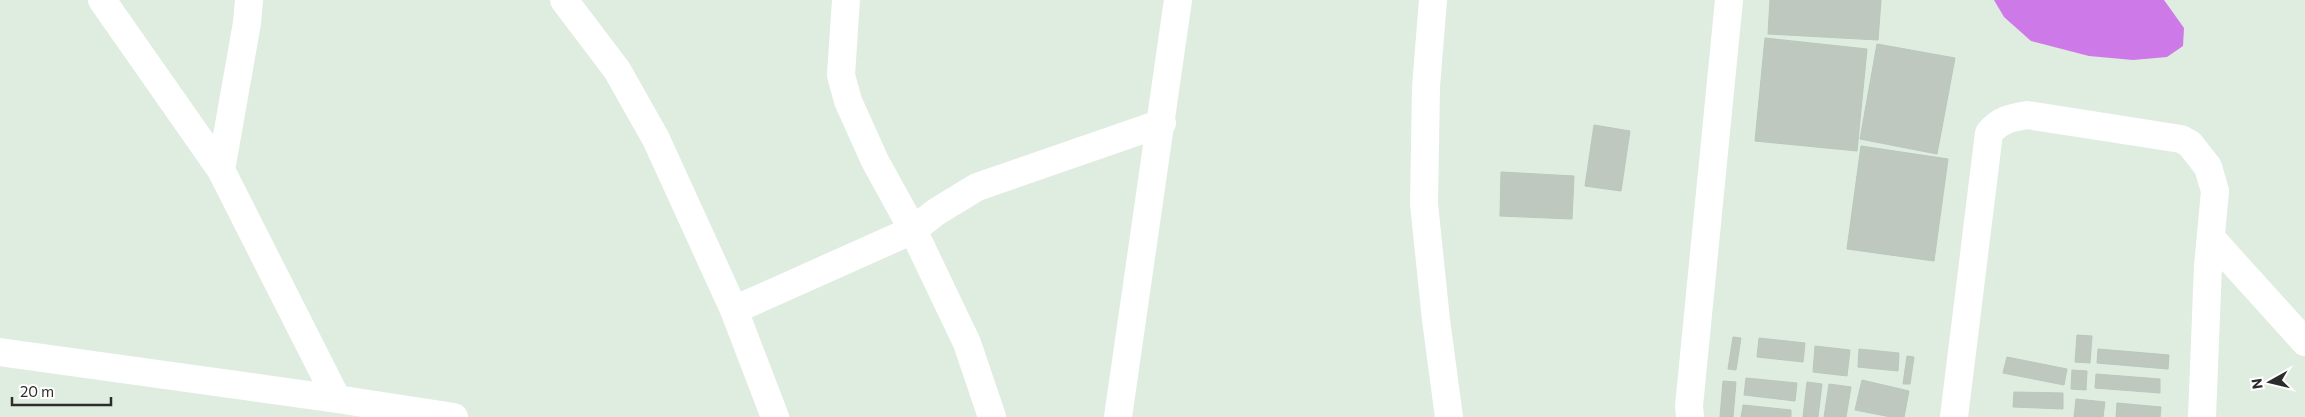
<svg xmlns="http://www.w3.org/2000/svg" width="2305" height="417" viewBox="0 0 2305 417" font-family="Commissioner,sans-serif">
<rect width="100%" height="100%" fill="#dfece0"/>
<path fill="#cd79e7" d="M 1994,0 L 2164,0 L 2184,28 L 2183,46 L 2167,57 L 2133,60 L 2089,56 L 2031,41 L 2004,17 Z"/>
<path fill="#bec8bf" stroke="#b8c8bb" d="M 1770,0 L 1881,0 L 1878,40 L 1768,34 Z
M 1765,38 L 1867,49 L 1857,151 L 1755,141 Z
M 1877,44 L 1955,58 L 1937,154 L 1860,139 Z
M 1594,125 L 1630,131 L 1621,191 L 1585,186 Z
M 1861,146 L 1948,159 L 1934,261 L 1847,249 Z
M 1501,172 L 1574,176 L 1572,219 L 1500,216 Z
M 2077,335 L 2092,336 L 2090,363 L 2075,362 Z
M 1733,337 L 1741,338 L 1736,370 L 1728,369 Z
M 1759,338 L 1805,343 L 1803,362 L 1757,357 Z
M 1815,346 L 1850,350 L 1847,376 L 1813,372 Z
M 1859,349 L 1899,353 L 1898,371 L 1858,367 Z
M 2098,349 L 2169,355 L 2168,369 L 2097,363 Z
M 1907,356 L 1914,357 L 1910,384 L 1903,384 Z
M 2007,357 L 2067,369 L 2064,385 L 2003,373 Z
M 2072,370 L 2087,371 L 2086,390 L 2071,389 Z
M 2096,374 L 2160,379 L 2160,393 L 2095,388 Z
M 1746,378 L 1797,383 L 1795,401 L 1744,395 Z
M 1862,380 L 1909,391 L 1904,417 L 1891,417 L 1855,410 Z
M 1723,381 L 1736,382 L 1733,417 L 1720,417 Z
M 1807,382 L 1822,384 L 1818,417 L 1803,417 Z
M 1829,384 L 1851,387 L 1846,417 L 1824,417 Z
M 2014,392 L 2063,393 L 2063,409 L 2013,407 Z
M 2076,399 L 2105,402 L 2103,417 L 2074,417 Z
M 2117,403 L 2161,407 L 2160,417 L 2116,417 Z
M 1743,405 L 1791,410 L 1791,417 L 1741,417 Z"/>
<g fill="none" stroke-linecap="round" stroke-linejoin="round">
<path stroke="#fff" stroke-width="28" d="M 102,0 L 221,170
M 249,0 L 247,23 L 221,170 L 337,399
M 564,0 L 617,70 L 656,139 L 734,310 L 775,417
M 846,0 L 841,75 L 848,101 L 875,161 L 913,230 L 967,343 L 992,417
M 1433,0 L 1426,87 L 1424,204 L 1436,320 L 1449,417
M 2211,238 L 2305,342
M 734,310 L 913,230 L 936,212 L 977,187 L 1162,123
M 0,352 L 337,399 L 454,417
M 1118,417 L 1178,0
M 1690,417 L 1689,406 L 1729,0
M 1954,417 L 1989,133 C 2000,120 2010,118 2027,115 L 2181,139 L 2190,144 L 2208,167 L 2215,191 L 2208,266 L 2202,417"/>
</g>
<g transform="translate(2270 382) rotate(262)" stroke="#ffffff" stroke-width="4" paint-order="stroke">
<path d="M0-4L9 19L0 12L-9 19Z" fill="#2c2c2c"/>
<text y="-8" font-size="14" font-weight="bold" text-anchor="middle" fill="#2c2c2c">N</text>
</g>
<path d="M12 397v8h99v-8" fill="none" stroke="#2c2c2c" stroke-width="2.5"/>
<text x="20" y="397" font-size="15" fill="#2c2c2c" stroke="#ffffff" stroke-width="4" paint-order="stroke">20 m</text>
</svg>
